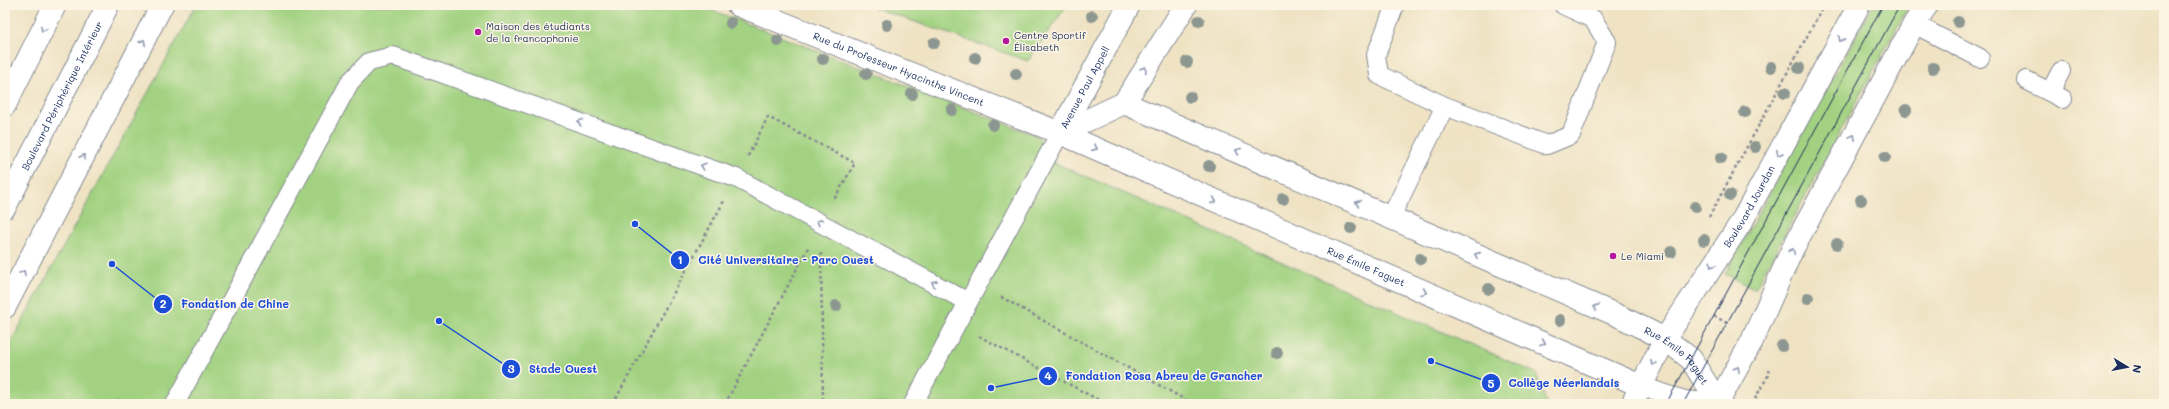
<svg xmlns="http://www.w3.org/2000/svg" width="2169" height="409" viewBox="0 0 2169 409" font-family="Mali,sans-serif">
<rect width="100%" height="100%" fill="#fcf5e5"/>
<filter id="ink" filterUnits="userSpaceOnUse"><feTurbulence type="fractalNoise" baseFrequency=".025" numOctaves="2"/><feDisplacementMap in="SourceGraphic" scale="8" xChannelSelector="R" yChannelSelector="G"/><feConvolveMatrix kernelMatrix="1 2 1 2 8 2 1 2 1" color-interpolation-filters="sRGB"/></filter>
<filter id="wash" filterUnits="userSpaceOnUse"><feTurbulence type="fractalNoise" baseFrequency=".012" numOctaves="4" result="noise"/><feDisplacementMap in="SourceGraphic" scale="16" xChannelSelector="R" yChannelSelector="G"/><feGaussianBlur stdDeviation="0.9" result="paint"/><feColorMatrix in="noise" values="0 0 0 0 0 0 0 0 0 0 0 0 0 0 0 0 0 1.4 0 .05"/><feComposite in="paint" operator="in"/></filter>
<g filter="url(#wash)">
<rect width="100%" height="100%" fill="#efe3c4"/>
<path fill="#a2d281" stroke="#5e8070" d="M 196,5 L 699,5 L 1037,136 C 1042,140 1049,155 1053,162 L 1536,373 L 1547,404 L 5,404 L 5,353 Z
M 866,5 L 1067,5 L 1028,61 Z
M 1873,5 L 1909,5 L 1755,289 L 1725,274 Z"/>
</g>
<g filter="url(#ink)">
<g fill="none" stroke-linecap="round" stroke-linejoin="round">
<g stroke="#858991" stroke-width="20">
<path id="service" d="M 1395,5 L 1376,55 L 1379,75 L 1445,106 L 1547,145 L 1571,135 L 1607,42 L 1593,19 L 1563,5
M 1914,24 L 1980,58
M 2026,80 L 2063,99
M 2050,92 L 2061,71
M 1391,217 L 1445,106
M 1641,386 L 1685,400 L 1718,403
M 175,404 L 350,82 L 369,62 L 393,56 L 736,178 L 968,302
M 913,404 L 1060,133"/>
</g>
<g stroke="#858991" stroke-width="24">
<g id="minor">
<path id="s1" d="M 738,5 L 1060,133"/>
</g>
</g>
<g stroke="#858991" stroke-width="24">
<g id="tertiary">
<path id="s2" d="M 1124,103 L 1619,316 L 1665,339 L 1691,359 L 1718,403"/>
<path id="s3" d="M 1060,133 L 1641,386"/>
<path d="M 1060,133 L 1124,103 L 1186,5"/>
<path id="s4" d="M 1060,133 L 1129,5"/>
</g>
</g>
<g stroke="#858991" stroke-width="24">
<g id="primary">
<path id="s5" d="M 1632,404 L 1665,339 L 1742,221 L 1859,5"/>
<path d="M 1717,404 L 1752,341 L 1792,250 L 1914,24 L 1927,5"/>
</g>
</g>
<g stroke="#858991" stroke-width="24">
<g id="trunk">
<path d="M 5,105 L 55,5"/>
<path id="s6" d="M 5,207 L 108,5"/>
</g>
</g>
<g stroke="#858991" stroke-width="24">
<path id="motorway" d="M 5,307 L 162,5"/>
</g>
<path stroke="#858991" stroke-width="2.5" stroke-dasharray="3 3" stroke-linecap="butt" d="M 748,156 L 768,117 L 855,163 L 833,201
M 1709,217 L 1824,5
M 821,253 L 823,404
M 1001,297 L 1193,404
M 1714,316 L 1729,324
M 979,336 L 1106,404
M 613,404 L 724,201
M 725,404 L 809,246
M 1752,404 L 1769,374 L 1768,370"/>
<use href="#service" stroke="#fff" stroke-width="18"/>
<use href="#minor" stroke="#fff" stroke-width="22"/>
<use href="#tertiary" stroke="#fff" stroke-width="22"/>
<use href="#primary" stroke="#fff" stroke-width="22"/>
<use href="#trunk" stroke="#fff" stroke-width="22"/>
<use href="#motorway" stroke="#fff" stroke-width="22"/>
<path stroke="#1b2f5e" stroke-width="1" d="M 1666,404 L 1883,5
M 1683,404 L 1900,5"/>
</g>
<g fill="#8d9791">
<circle cx="1092" cy="16" r="6"/>
<circle cx="1199" cy="21" r="6"/>
<circle cx="1958" cy="22" r="6"/>
<circle cx="731" cy="23" r="6"/>
<circle cx="887" cy="25" r="6"/>
<circle cx="778" cy="41" r="6"/>
<circle cx="934" cy="43" r="6"/>
<circle cx="975" cy="58" r="6"/>
<circle cx="823" cy="59" r="6"/>
<circle cx="1187" cy="62" r="6"/>
<circle cx="1771" cy="67" r="6"/>
<circle cx="1799" cy="68" r="6"/>
<circle cx="1933" cy="68" r="6"/>
<circle cx="866" cy="74" r="6"/>
<circle cx="1016" cy="74" r="6"/>
<circle cx="1785" cy="93" r="6"/>
<circle cx="912" cy="94" r="6"/>
<circle cx="1190" cy="97" r="6"/>
<circle cx="952" cy="110" r="6"/>
<circle cx="1906" cy="110" r="6"/>
<circle cx="1745" cy="112" r="6"/>
<circle cx="993" cy="125" r="6"/>
<circle cx="1755" cy="147" r="6"/>
<circle cx="1885" cy="157" r="6"/>
<circle cx="1721" cy="158" r="6"/>
<circle cx="1209" cy="166" r="6"/>
<circle cx="1730" cy="195" r="6"/>
<circle cx="1283" cy="199" r="6"/>
<circle cx="1861" cy="200" r="6"/>
<circle cx="1695" cy="207" r="6"/>
<circle cx="1351" cy="228" r="6"/>
<circle cx="1704" cy="240" r="6"/>
<circle cx="1837" cy="244" r="6"/>
<circle cx="1671" cy="252" r="6"/>
<circle cx="1420" cy="259" r="6"/>
<circle cx="1489" cy="289" r="6"/>
<circle cx="1808" cy="298" r="6"/>
<circle cx="836" cy="306" r="6"/>
<circle cx="1560" cy="320" r="6"/>
<circle cx="1782" cy="346" r="6"/>
<circle cx="1277" cy="353" r="6"/>
</g>
<defs><path id="oneway-chevron" d="M-2-3.5L2.5 0L-2 3.5" fill="none" stroke-width="1.6" stroke-linecap="round" stroke-linejoin="round"/></defs>
<g stroke="#8d97ae">
<use href="#oneway-chevron" transform="translate(43 29) rotate(117)"/>
<use href="#oneway-chevron" transform="translate(1841 39) rotate(119)"/>
<use href="#oneway-chevron" transform="translate(143 42) rotate(-63)"/>
<use href="#oneway-chevron" transform="translate(1144 69) rotate(-58)"/>
<use href="#oneway-chevron" transform="translate(580 122) rotate(-160)"/>
<use href="#oneway-chevron" transform="translate(1853 137) rotate(-62)"/>
<use href="#oneway-chevron" transform="translate(1095 148) rotate(24)"/>
<use href="#oneway-chevron" transform="translate(1238 151) rotate(-157)"/>
<use href="#oneway-chevron" transform="translate(1779 153) rotate(119)"/>
<use href="#oneway-chevron" transform="translate(83 157) rotate(-63)"/>
<use href="#oneway-chevron" transform="translate(703 166) rotate(-161)"/>
<use href="#oneway-chevron" transform="translate(1214 201) rotate(23)"/>
<use href="#oneway-chevron" transform="translate(1358 203) rotate(-157)"/>
<use href="#oneway-chevron" transform="translate(819 222) rotate(-152)"/>
<use href="#oneway-chevron" transform="translate(1792 251) rotate(-65)"/>
<use href="#oneway-chevron" transform="translate(1477 255) rotate(-156)"/>
<use href="#oneway-chevron" transform="translate(1712 265) rotate(124)"/>
<use href="#oneway-chevron" transform="translate(23 273) rotate(-63)"/>
<use href="#oneway-chevron" transform="translate(934 283) rotate(-152)"/>
<use href="#oneway-chevron" transform="translate(1424 292) rotate(23)"/>
<use href="#oneway-chevron" transform="translate(1596 307) rotate(-156)"/>
<use href="#oneway-chevron" transform="translate(1543 343) rotate(23)"/>
<use href="#oneway-chevron" transform="translate(1653 363) rotate(117)"/>
<use href="#oneway-chevron" transform="translate(1737 369) rotate(-61)"/>
</g>
</g>
<g fill="#b5179e" stroke="#fcf5e5" stroke-width="1.5">
<circle cx="478" cy="32" r="4"/>
<circle cx="1006" cy="41" r="4"/>
<circle cx="1613" cy="256" r="4"/>
</g>
<g text-anchor="middle" stroke-width="3" stroke-linejoin="round" paint-order="stroke">
<g font-size="10" fill="#1b2f5e" stroke="#fcf5e5" text-anchor="start">
<text x="486" y="30">Maison des étudiants<tspan x="486" dy="12">de la francophonie</tspan></text>
<text x="1014" y="39">Centre Sportif<tspan x="1014" dy="12">Élisabeth</tspan></text>
<text x="1621" y="260">Le Miami</text>
</g>
<g font-size="10" fill="#1b2f5e" stroke="#fcf5e5">
<text dy="4" stroke="none"><textPath href="#s1" startOffset="173">Rue du Professeur Hyacinthe Vincent</textPath></text>
<text dy="4" stroke="none"><textPath href="#s4" startOffset="52">Avenue Paul Appell</textPath></text>
<text dy="4" stroke="none"><textPath href="#s6" startOffset="125">Boulevard Périphérique Intérieur</textPath></text>
<text dy="4" stroke="none"><textPath href="#s5" startOffset="230">Boulevard Jourdan</textPath></text>
<text dy="4" stroke="none"><textPath href="#s3" startOffset="334">Rue Émile Faguet</textPath></text>
<text dy="4" stroke="none"><textPath href="#s2" startOffset="610">Rue Émile Faguet</textPath></text>
</g>
</g>
<path fill="none" stroke="#1d4ed8" stroke-width="1.5" d="M635 224L680 260M112 264L163 304M439 321L511 369M991 388L1048 376M1431 361L1491 383"/>
<g fill="#1d4ed8" stroke="#fcf5e5" stroke-width="1.5">
<circle cx="635" cy="224" r="4"/>
<circle cx="112" cy="264" r="4"/>
<circle cx="439" cy="321" r="4"/>
<circle cx="991" cy="388" r="4"/>
<circle cx="1431" cy="361" r="4"/>
<circle cx="680" cy="260" r="10"/>
<circle cx="163" cy="304" r="10"/>
<circle cx="511" cy="369" r="10"/>
<circle cx="1048" cy="376" r="10"/>
<circle cx="1491" cy="383" r="10"/>
</g>
<g font-size="12" text-anchor="middle" font-weight="bold" fill="#fff">
<text x="680" y="264">1</text>
<text x="163" y="308">2</text>
<text x="511" y="373">3</text>
<text x="1048" y="380">4</text>
<text x="1491" y="388">5</text>
</g>
<g font-size="11" text-anchor="middle" font-weight="bold" fill="#1d4ed8" stroke="#fcf5e5" stroke-width="3" stroke-linejoin="round" paint-order="stroke">
<text x="786" y="264">Cité Universitaire - Parc Ouest</text>
<text x="235" y="308">Fondation de Chine</text>
<text x="563" y="373">Stade Ouest</text>
<text x="1164" y="380">Fondation Rosa Abreu de Grancher</text>
<text x="1564" y="387">Collège Néerlandais</text>
</g>
<rect width="2169" height="409" fill="none" stroke="#fcf5e5" stroke-width="20"/>
<g transform="translate(2127 367) rotate(100)" stroke="#fcf5e5" stroke-width="3" paint-order="stroke">
<path d="M0-3L7 15L0 10L-7 15Z" fill="#1b2f5e"/>
<text y="-6" font-size="11" font-weight="bold" text-anchor="middle" fill="#1b2f5e">N</text>
</g>
</svg>
